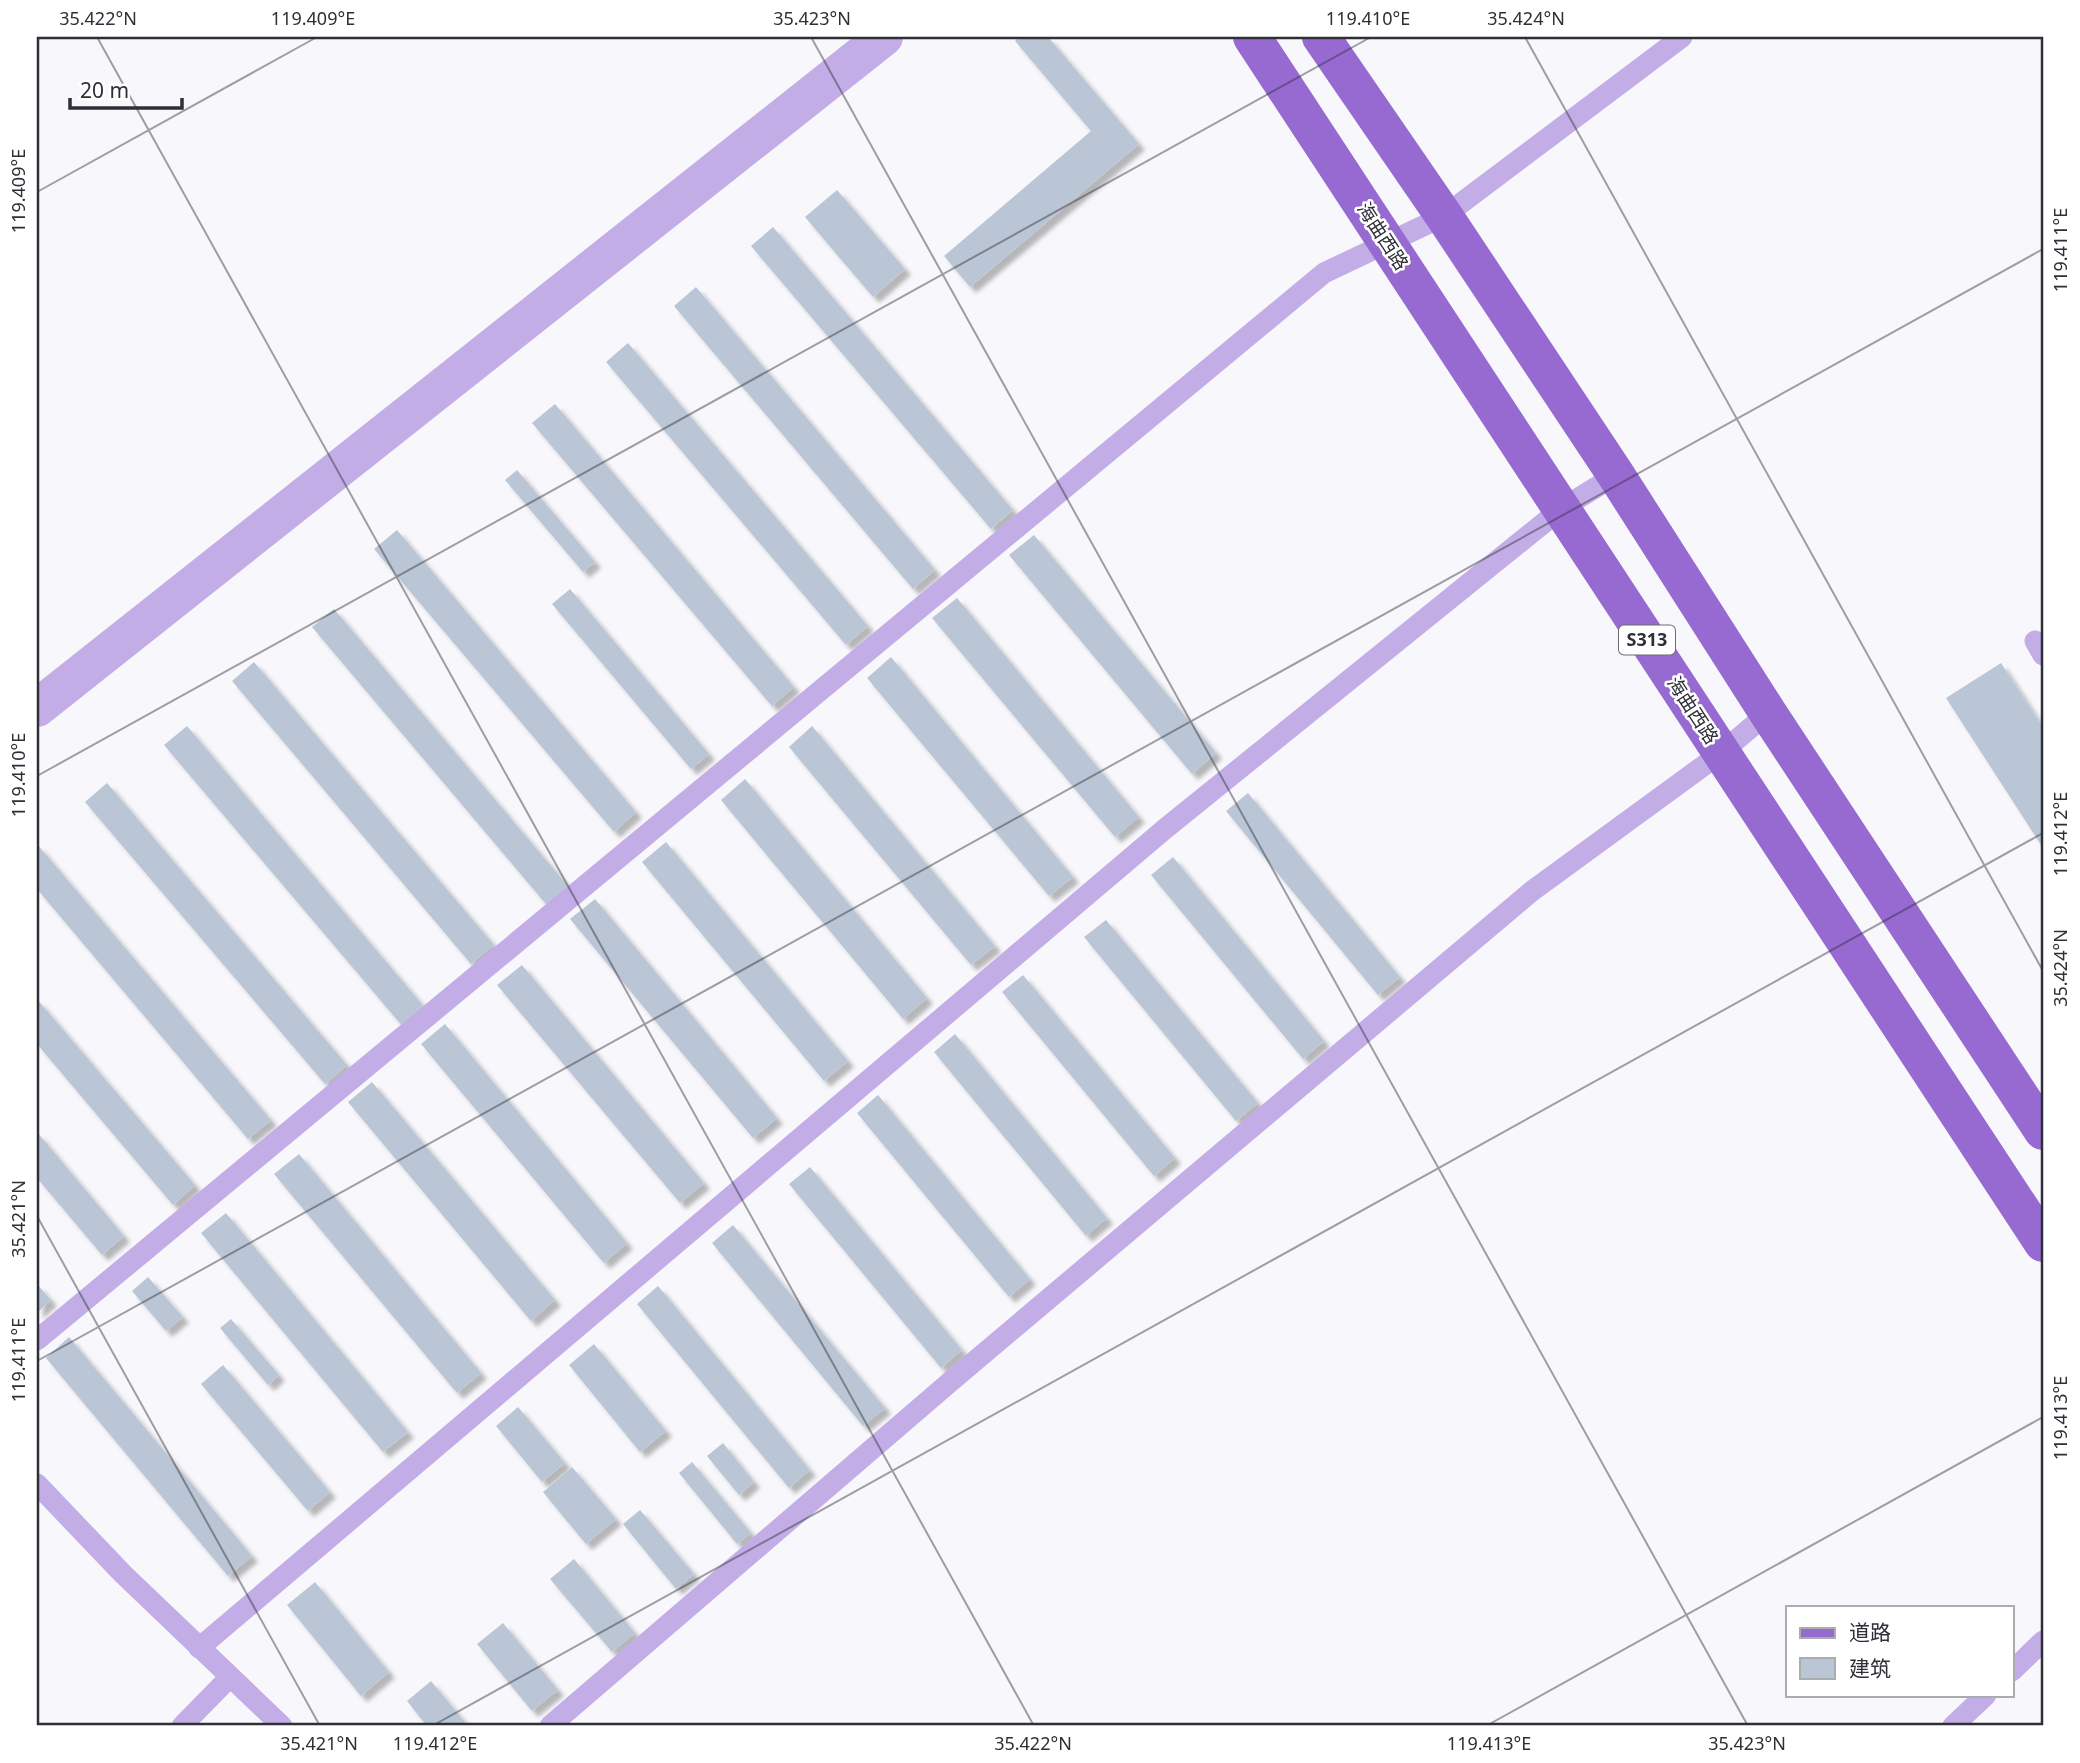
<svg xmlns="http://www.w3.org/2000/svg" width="2080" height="1763" viewBox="0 0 2080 1763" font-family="'Noto Sans','Noto Sans SC',sans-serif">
<defs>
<filter id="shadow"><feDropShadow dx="6" dy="6" stdDeviation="2" flood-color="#0004"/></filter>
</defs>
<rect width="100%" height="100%" fill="#f8f8fc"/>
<path fill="#bac6d6" filter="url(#shadow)" d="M 1019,37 L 1048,37 L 1139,144 L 970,287 L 944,256 L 1091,131 L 1015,41 Z
M 837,190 L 905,269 L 873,297 L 805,217 Z
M 773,227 L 1013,510 L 991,529 L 751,246 Z
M 696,287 L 935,570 L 913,589 L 674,306 Z
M 628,343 L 868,626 L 846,645 L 606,362 Z
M 555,404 L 794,687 L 772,706 L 532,423 Z
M 517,470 L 595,562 L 583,572 L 505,480 Z
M 397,530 L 636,812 L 614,832 L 374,549 Z
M 1034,535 L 1216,753 L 1192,774 L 1009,555 Z
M 570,589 L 709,754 L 691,769 L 552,604 Z
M 957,598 L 1139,817 L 1115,837 L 932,618 Z
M 334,609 L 573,892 L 551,910 L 312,627 Z
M 891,657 L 1073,877 L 1049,896 L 867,678 Z
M 254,662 L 494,945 L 471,964 L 232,681 Z
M 2001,663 L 2043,728 L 2043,848 L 1946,698 Z
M 187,726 L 426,1009 L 404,1028 L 164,745 Z
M 812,726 L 995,946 L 971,965 L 789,747 Z
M 745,779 L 927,998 L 903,1019 L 721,800 Z
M 107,783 L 347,1065 L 325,1084 L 85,802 Z
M 1248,793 L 1400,977 L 1378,995 L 1226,811 Z
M 666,842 L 848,1061 L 824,1081 L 642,862 Z
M 37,844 L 271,1120 L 248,1139 L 37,889 Z
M 1173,857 L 1324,1041 L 1303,1059 L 1151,875 Z
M 595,899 L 777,1118 L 753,1138 L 570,919 Z
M 1106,920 L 1258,1103 L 1236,1121 L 1084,937 Z
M 522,965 L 704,1183 L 680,1203 L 497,985 Z
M 1023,975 L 1175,1158 L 1154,1176 L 1002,992 Z
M 37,999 L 195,1185 L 173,1205 L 37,1044 Z
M 445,1024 L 627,1243 L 604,1263 L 421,1044 Z
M 955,1034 L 1107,1218 L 1086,1236 L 934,1052 Z
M 372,1082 L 555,1300 L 531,1321 L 348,1102 Z
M 878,1095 L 1030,1279 L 1009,1297 L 857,1113 Z
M 37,1132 L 124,1236 L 102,1255 L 37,1178 Z
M 299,1154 L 481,1373 L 457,1393 L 274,1174 Z
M 810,1167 L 962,1350 L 941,1368 L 789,1184 Z
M 226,1213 L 408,1432 L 383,1452 L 201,1233 Z
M 733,1225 L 885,1408 L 863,1426 L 712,1243 Z
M 148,1277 L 183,1317 L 166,1331 L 132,1291 Z
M 37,1284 L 51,1300 L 37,1313 Z
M 658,1286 L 810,1470 L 789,1488 L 637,1304 Z
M 231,1319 L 279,1375 L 268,1385 L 220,1328 Z
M 69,1337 L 252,1556 L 228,1576 L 46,1358 Z
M 594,1344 L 666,1431 L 640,1452 L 569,1365 Z
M 223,1365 L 330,1492 L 308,1511 L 201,1384 Z
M 518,1407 L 565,1463 L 542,1482 L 496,1426 Z
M 723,1443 L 754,1482 L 739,1495 L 707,1456 Z
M 692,1462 L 751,1533 L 737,1544 L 679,1473 Z
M 572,1467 L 616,1519 L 586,1544 L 543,1492 Z
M 640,1510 L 694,1574 L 676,1589 L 623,1524 Z
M 574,1559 L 635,1633 L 612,1652 L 550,1579 Z
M 315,1582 L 389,1672 L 361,1696 L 287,1605 Z
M 503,1623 L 558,1690 L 532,1711 L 477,1644 Z
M 431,1681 L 468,1726 L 427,1726 L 407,1701 Z"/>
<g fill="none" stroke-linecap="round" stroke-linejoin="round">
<path stroke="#c3ade6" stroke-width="21" d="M 2035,641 L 2043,655
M 37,1340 L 1324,273 L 1444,216 L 1682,37
M 37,1484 L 123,1574 L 282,1726
M 199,1648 L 1166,828 L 1561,509 L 1616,475
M 2012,1671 L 2043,1641
M 182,1726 L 230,1677
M 550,1726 L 950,1382 L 1532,891 L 1721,753 L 1768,713
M 1953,1726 L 1986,1695"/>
<path stroke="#c3ade6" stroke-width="38" d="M 37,708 L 884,37"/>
<path stroke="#966ad1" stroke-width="38" d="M 1252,37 L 2043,1243
M 1321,37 L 1444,216 L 1616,475 L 1768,713 L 2043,1131"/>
</g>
<path fill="none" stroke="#2e2f37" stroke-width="2" stroke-opacity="0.45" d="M 97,37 L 1034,1726M 811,37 L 1748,1726M 1525,37 L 2043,971M 37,192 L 317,37M 37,776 L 1371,37M 37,1216 L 320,1726M 37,1361 L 2043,249M 432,1726 L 2043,833M 1486,1726 L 2043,1417"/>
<g text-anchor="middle" stroke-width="5" stroke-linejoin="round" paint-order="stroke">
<rect fill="#fff" stroke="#6d6d73" stroke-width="2" x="1619" y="625.5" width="56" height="29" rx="5"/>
<g font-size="18" font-weight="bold" fill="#2e2f37">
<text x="1647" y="646">S313</text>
</g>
<g font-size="19" fill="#2e2f37" stroke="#fff">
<text transform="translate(1383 236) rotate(57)" y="7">海曲西路</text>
<text transform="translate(1693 710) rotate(57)" y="7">海曲西路</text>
</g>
</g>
<rect width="2080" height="1763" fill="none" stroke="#ffffff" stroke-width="77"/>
<rect x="1786" y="1606" width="228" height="91" fill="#ffffff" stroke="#abacaf" stroke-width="2"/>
<rect x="1800" y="1628" width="35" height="10" fill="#966ad1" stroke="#abacaf" stroke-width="2"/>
<text x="1849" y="1640" font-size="21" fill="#2e2f37">道路</text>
<rect x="1800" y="1658" width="35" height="21" fill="#bac6d6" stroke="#abacaf" stroke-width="2"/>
<text x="1849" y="1676" font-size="21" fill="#2e2f37">建筑</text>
<path d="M70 98v10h112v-10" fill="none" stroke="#2e2f37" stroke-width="3.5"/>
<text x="80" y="98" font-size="21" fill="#2e2f37" stroke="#ffffff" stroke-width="5" paint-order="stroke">20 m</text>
<rect x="38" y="38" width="2004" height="1686" fill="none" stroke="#2e2f37" stroke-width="2.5"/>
<g font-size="18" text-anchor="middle" fill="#2e2f37">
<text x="98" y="25">35.422°N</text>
<text x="313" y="25">119.409°E</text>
<text x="812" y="25">35.423°N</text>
<text x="1368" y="25">119.410°E</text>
<text x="1526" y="25">35.424°N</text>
<text transform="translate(19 191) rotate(-90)" y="6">119.409°E</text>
<text transform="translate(2061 250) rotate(-90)" y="6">119.411°E</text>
<text transform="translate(19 775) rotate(-90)" y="6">119.410°E</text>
<text transform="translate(2061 834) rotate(-90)" y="6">119.412°E</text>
<text transform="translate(2061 968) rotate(-90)" y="6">35.424°N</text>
<text transform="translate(19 1219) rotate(-90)" y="6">35.421°N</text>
<text transform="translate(19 1360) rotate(-90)" y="6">119.411°E</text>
<text transform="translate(2061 1418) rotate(-90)" y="6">119.413°E</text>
<text x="319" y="1750">35.421°N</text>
<text x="435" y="1750">119.412°E</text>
<text x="1033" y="1750">35.422°N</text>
<text x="1489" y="1750">119.413°E</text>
<text x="1747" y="1750">35.423°N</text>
</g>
</svg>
